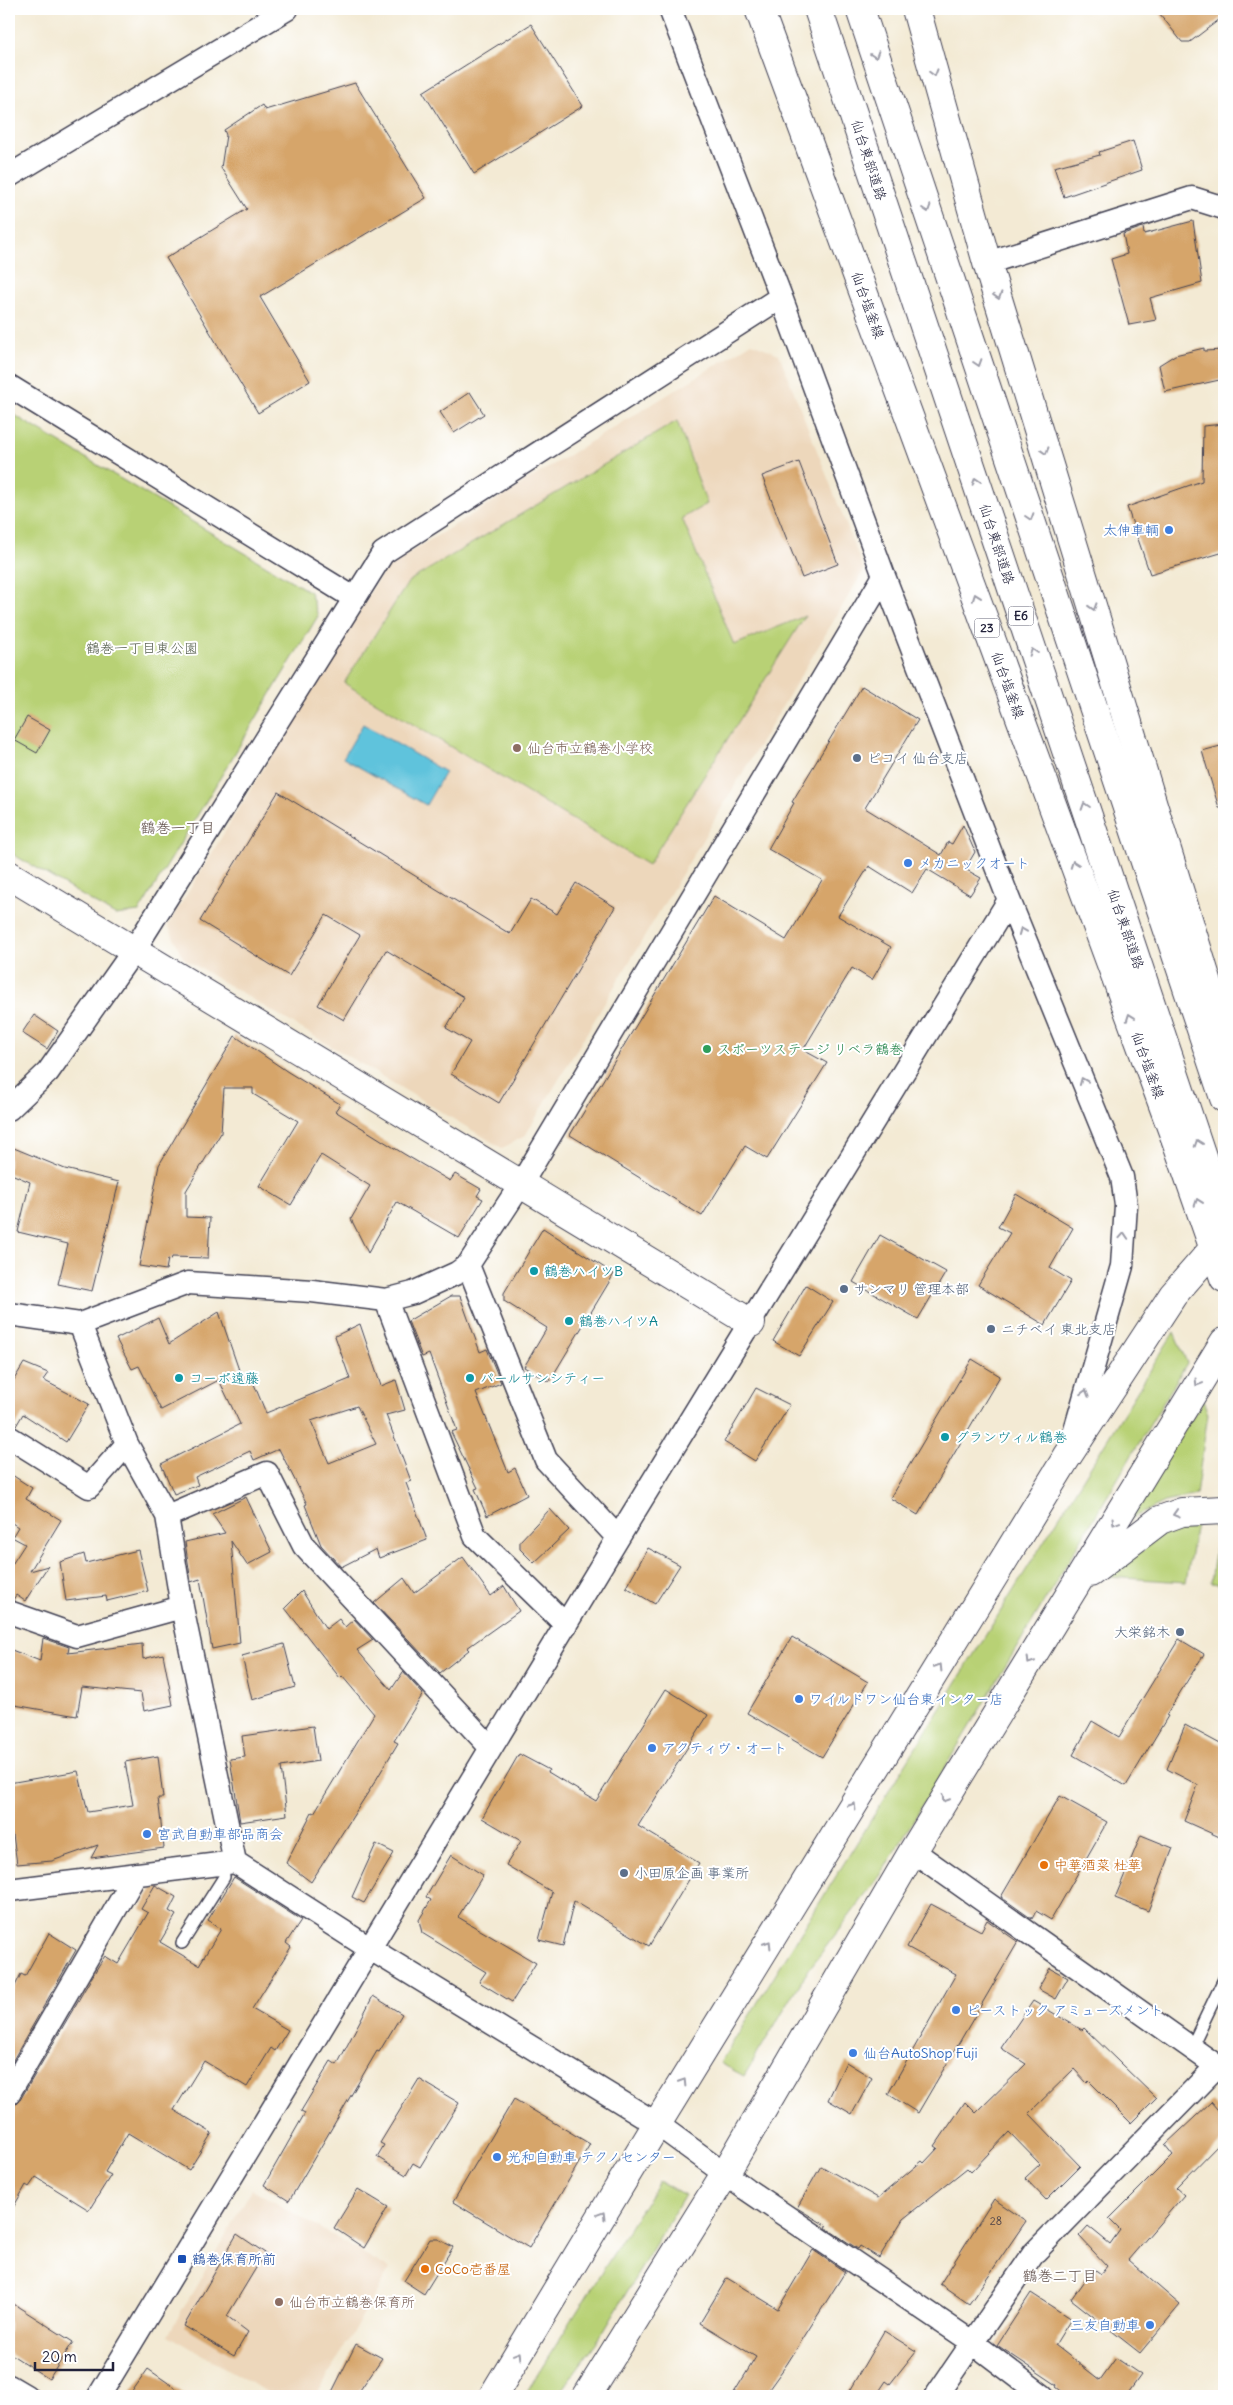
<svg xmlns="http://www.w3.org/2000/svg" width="1233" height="2405" viewBox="0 0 1233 2405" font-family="Delius,'Klee One',sans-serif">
<rect width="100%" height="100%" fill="#fff"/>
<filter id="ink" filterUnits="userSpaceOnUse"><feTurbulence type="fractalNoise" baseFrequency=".02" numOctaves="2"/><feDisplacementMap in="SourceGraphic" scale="10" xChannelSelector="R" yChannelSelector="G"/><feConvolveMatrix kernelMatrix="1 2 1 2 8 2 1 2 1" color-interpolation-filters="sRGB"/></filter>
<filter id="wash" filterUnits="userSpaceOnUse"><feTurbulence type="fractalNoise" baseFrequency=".0096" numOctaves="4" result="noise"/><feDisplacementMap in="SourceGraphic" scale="20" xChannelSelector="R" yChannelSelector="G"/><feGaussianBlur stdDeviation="1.12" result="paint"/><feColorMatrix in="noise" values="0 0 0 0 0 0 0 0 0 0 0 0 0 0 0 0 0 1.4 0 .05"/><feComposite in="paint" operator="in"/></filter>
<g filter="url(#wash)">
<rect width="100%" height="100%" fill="#f3ead4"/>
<path fill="#edd7bb" d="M 752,343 L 779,354 L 864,570 L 525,1136 L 502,1148 L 183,958 L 168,925 L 386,567 Z
M 252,2189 L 390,2269 L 316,2396 L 274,2396 L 168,2335 Z"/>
<path fill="#b8d175" stroke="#6d7a58" d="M 9,412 L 310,592 L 318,616 L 139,912 L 115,915 L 9,852 Z
M 677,421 L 707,504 L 682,518 L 734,645 L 805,616 L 648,865 L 344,683 L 409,581 Z
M 1174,1332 L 1187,1363 L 880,1876 L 809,1969 L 744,2076 L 720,2063 Z
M 1203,1400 L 1208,1414 L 1196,1495 L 1165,1502 L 1128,1520 Z
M 1178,1523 L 1196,1524 L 1186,1582 L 1108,1577 L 1115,1565 Z
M 1218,1526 L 1224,1526 L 1224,1585 L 1211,1583 Z
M 659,2181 L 685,2195 L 598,2340 L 557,2396 L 524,2396 Z"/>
<path fill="#5ec3dc" stroke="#40728c" d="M 363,724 L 445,772 L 426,805 L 343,758 Z"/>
<g id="blocks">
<path fill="#d6a56a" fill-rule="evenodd" d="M 1156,9 L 1224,9 L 1224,16 L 1190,42 L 1182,42 Z
M 531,24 L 583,106 L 474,174 L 423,92 Z
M 355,83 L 426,198 L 260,297 L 310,381 L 258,413 L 166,258 L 247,209 L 221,168 L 226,135 L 224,130 L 262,105 L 265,110 Z
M 1133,141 L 1142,170 L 1064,197 L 1054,167 L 1100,155 L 1099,152 Z
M 1193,221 L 1202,283 L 1150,298 L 1156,320 L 1129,325 L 1111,259 L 1127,254 L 1123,234 L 1143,227 L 1144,234 Z
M 1204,348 L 1204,351 L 1224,350 L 1224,379 L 1165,392 L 1159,365 L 1175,355 Z
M 470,392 L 484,414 L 454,433 L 440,412 Z
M 1224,424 L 1224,552 L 1150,574 L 1127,507 L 1202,481 L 1203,426 Z
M 799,462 L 838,564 L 802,578 L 762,476 Z
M 862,686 L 918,720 L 865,808 L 941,855 L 948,842 L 952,844 L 963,825 L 975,852 L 965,869 L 981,878 L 970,895 L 927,869 L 912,893 L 869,866 L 838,916 L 891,947 L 872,980 L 852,968 L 803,1050 L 827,1063 L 767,1159 L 745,1146 L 702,1216 L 570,1135 L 714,896 L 786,940 L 822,880 L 768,849 L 794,803 L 792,802 Z
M 27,717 L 50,730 L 37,753 L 14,740 Z
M 1224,745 L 1224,808 L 1219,808 L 1202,751 Z
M 278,792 L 510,934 L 531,899 L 557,914 L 576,883 L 615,907 L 499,1103 L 451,1074 L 470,1042 L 446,1028 L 464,997 L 386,950 L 344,1020 L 318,1005 L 360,935 L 326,915 L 289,976 L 200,921 Z
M 34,1015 L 58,1031 L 47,1049 L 22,1033 Z
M 235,1036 L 288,1072 L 340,1104 L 335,1111 L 404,1154 L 450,1181 L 455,1174 L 481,1189 L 477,1196 L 483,1199 L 459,1238 L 397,1202 L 368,1253 L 351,1219 L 370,1186 L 321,1155 L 291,1205 L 259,1186 L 298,1121 L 253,1094 L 253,1088 L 224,1088 L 221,1133 L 186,1191 L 186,1217 L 210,1218 L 208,1258 L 172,1257 L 171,1260 L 168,1259 L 166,1270 L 139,1266 L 159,1165 Z
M 9,1146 L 65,1169 L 119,1182 L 92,1291 L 58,1284 L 68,1244 L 18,1232 L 30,1182 L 9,1173 Z
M 1016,1194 L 1073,1228 L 1050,1268 L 1071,1281 L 1045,1325 L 978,1285 L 1010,1233 L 998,1227 Z
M 543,1228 L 614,1274 L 549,1382 L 524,1367 L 547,1328 L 504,1301 L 504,1293 Z
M 880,1235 L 946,1272 L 918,1319 L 853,1282 Z
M 806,1285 L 833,1302 L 799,1356 L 773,1341 Z
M 451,1296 L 460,1296 L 480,1352 L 487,1349 L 501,1383 L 476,1393 L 508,1472 L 515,1468 L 527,1495 L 487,1516 L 475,1489 L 478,1488 L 451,1432 L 457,1430 L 429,1354 L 422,1357 L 408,1321 Z
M 219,1312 L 241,1376 L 249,1372 L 266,1413 L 350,1379 L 335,1336 L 360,1324 L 381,1386 L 396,1380 L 405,1410 L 386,1415 L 411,1481 L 406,1483 L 427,1540 L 379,1558 L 376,1549 L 341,1567 L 321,1545 L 305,1505 L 307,1504 L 279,1449 L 254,1460 L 250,1451 L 195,1477 L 198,1485 L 174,1494 L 161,1464 L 240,1424 L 219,1380 L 161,1410 L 139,1366 L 132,1369 L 116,1339 L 158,1318 L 169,1344 ZM 357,1406 L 376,1444 L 329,1463 L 311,1421 Z
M 972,1359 L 1000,1376 L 918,1515 L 890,1498 Z
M 24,1363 L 48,1373 L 43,1380 L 89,1404 L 66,1442 L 23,1414 L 16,1426 L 9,1424 L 9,1388 Z
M 756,1388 L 790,1405 L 755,1461 L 724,1442 Z
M 9,1473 L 32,1488 L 26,1499 L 61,1520 L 30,1571 L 48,1566 L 25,1601 L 16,1595 L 13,1600 L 9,1599 L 9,1569 L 25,1544 L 12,1537 L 18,1527 L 12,1523 L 9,1530 Z
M 246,1497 L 272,1552 L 247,1565 L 231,1541 L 240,1643 L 212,1649 L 200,1579 L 191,1582 L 185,1542 L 225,1533 L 212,1514 Z
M 550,1509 L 569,1530 L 534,1563 L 520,1549 L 520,1541 Z
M 648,1548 L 680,1565 L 655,1604 L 626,1587 Z
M 138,1550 L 148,1591 L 107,1601 L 106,1596 L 66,1601 L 60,1562 L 84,1554 L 86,1563 Z
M 463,1557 L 491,1596 L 504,1586 L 519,1611 L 467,1648 L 469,1650 L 440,1673 L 374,1603 L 404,1578 L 414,1593 Z
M 302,1591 L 326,1629 L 339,1619 L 345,1627 L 354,1619 L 373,1640 L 357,1650 L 391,1690 L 403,1672 L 423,1694 L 394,1741 L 398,1743 L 376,1780 L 311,1882 L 286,1863 L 312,1812 L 314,1813 L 374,1714 L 342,1676 L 340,1678 L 285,1608 Z
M 792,1637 L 868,1682 L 822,1757 L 747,1713 Z
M 43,1638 L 69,1647 L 68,1653 L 142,1644 L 143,1659 L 163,1654 L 173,1705 L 144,1711 L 141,1693 L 82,1687 L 77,1716 L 9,1704 L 9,1649 L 40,1661 Z
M 1179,1639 L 1204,1654 L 1166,1715 L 1168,1716 L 1126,1786 L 1073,1755 L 1092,1721 L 1119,1737 Z
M 284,1644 L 295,1687 L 252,1700 L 242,1656 Z
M 666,1689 L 708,1715 L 638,1826 L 699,1863 L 649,1946 L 574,1901 L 563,1946 L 539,1940 L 552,1892 L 506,1865 L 521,1841 L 482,1818 L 519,1754 L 549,1770 L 548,1772 L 596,1801 Z
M 1185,1725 L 1224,1746 L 1224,1839 L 1184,1821 L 1198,1785 L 1167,1769 Z
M 313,1726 L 318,1761 L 281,1767 L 287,1815 L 240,1822 L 230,1759 L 245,1757 L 242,1736 Z
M 158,1756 L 163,1798 L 158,1798 L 164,1848 L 91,1858 L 98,1845 L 52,1861 L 17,1864 L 13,1835 L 9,1836 L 9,1783 L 78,1771 L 88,1812 L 133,1805 L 125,1762 Z
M 1060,1796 L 1107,1822 L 1051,1920 L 1036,1911 L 1032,1919 L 1001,1897 Z
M 1141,1835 L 1173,1848 L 1148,1911 L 1115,1898 Z
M 376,1844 L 394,1853 L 364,1903 L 352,1897 Z
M 451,1855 L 483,1875 L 458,1917 L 536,1963 L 512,2002 L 479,1982 L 486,1972 L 422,1933 L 419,1920 L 431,1900 L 426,1897 Z
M 234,1877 L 301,1920 L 286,1943 L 291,1947 L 252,2009 L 288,2030 L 275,2051 L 271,2048 L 247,2087 L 204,2061 L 174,2110 L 212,2133 L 189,2170 L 128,2133 L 105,2172 L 111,2175 L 89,2210 L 36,2177 L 29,2187 L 26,2185 L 9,2215 L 9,2106 L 15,2105 L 20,2100 L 99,1965 L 105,1956 L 118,1964 L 148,1913 L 141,1909 L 155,1885 L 176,1897 L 169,1911 L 176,1915 L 160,1942 L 199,1965 L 221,1929 L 208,1920 Z
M 931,1904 L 981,1931 L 987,1920 L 1018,1942 L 918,2113 L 888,2094 L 956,1974 L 907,1947 Z
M 49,1933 L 76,1950 L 9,2067 L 9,1998 L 21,1974 L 25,1976 Z
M 1050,1968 L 1068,1978 L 1056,1999 L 1038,1989 Z
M 373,1996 L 402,2014 L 379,2052 L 377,2051 L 289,2201 L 264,2185 L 305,2113 L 301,2111 L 331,2061 L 337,2065 Z
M 1033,2001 L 1082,2030 L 1084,2028 L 1156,2098 L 1131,2123 L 1089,2081 L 1087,2083 L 1074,2069 L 1029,2113 L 1080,2166 L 1046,2200 L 1025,2178 L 1040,2164 L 1009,2132 L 971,2172 L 967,2168 L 903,2219 L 879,2258 L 860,2246 L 858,2249 L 826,2228 L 827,2226 L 797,2208 L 821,2166 L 878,2198 L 922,2161 L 924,2163 L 938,2148 L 935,2146 L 965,2102 L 976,2113 L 1026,2064 L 1001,2048 Z
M 846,2062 L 872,2078 L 852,2114 L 828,2100 Z
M 419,2079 L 459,2103 L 420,2167 L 413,2163 L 406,2175 L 377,2157 L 384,2145 L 380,2143 Z
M 514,2099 L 590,2144 L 529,2248 L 453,2202 Z
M 1211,2102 L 1224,2117 L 1224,2139 L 1176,2188 L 1184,2195 L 1128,2260 L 1180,2305 L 1140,2353 L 1071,2299 L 1093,2268 L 1101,2274 L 1107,2266 L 1079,2236 L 1088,2226 L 1110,2244 L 1120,2230 L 1109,2219 L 1173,2155 L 1165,2145 Z
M 358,2189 L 388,2207 L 364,2248 L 334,2228 Z
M 994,2199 L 1026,2221 L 969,2304 L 940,2284 Z
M 237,2234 L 265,2253 L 227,2316 L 248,2332 L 234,2356 L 184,2326 Z
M 430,2239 L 438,2239 L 453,2247 L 424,2294 L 404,2281 Z
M 813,2250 L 845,2272 L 787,2364 L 764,2396 L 732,2396 L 756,2357 L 700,2323 L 727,2278 L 778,2309 Z
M 1031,2293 L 1071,2319 L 1055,2345 L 1100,2380 L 1116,2358 L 1141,2375 L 1126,2396 L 1068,2396 L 1056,2387 L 1057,2385 L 997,2345 Z
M 9,2301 L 73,2342 L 49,2379 L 9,2353 Z
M 884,2331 L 916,2351 L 890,2384 L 886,2381 L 876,2396 L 846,2396 Z
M 356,2344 L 382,2358 L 356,2396 L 330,2396 Z
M 148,2369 L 187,2396 L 129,2396 Z"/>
</g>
</g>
<g filter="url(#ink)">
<use href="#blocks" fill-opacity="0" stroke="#414052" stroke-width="1"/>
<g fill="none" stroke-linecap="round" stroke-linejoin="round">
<g stroke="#414052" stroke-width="14">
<path id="lane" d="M 182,1943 L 224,1877 L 223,1863
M 1191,2048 L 1224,1979"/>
</g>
<g stroke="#414052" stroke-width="25">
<path id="street" d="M 670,9 L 781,297 L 884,576 L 1009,900 L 1122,1177 L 1126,1205 L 1122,1266 L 1072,1441
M 9,176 L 287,9
M 987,263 L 1192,198 L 1224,208
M 9,386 L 354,598
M 9,1109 L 48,1072 L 134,950 L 383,553 L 781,297
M 468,1265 L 546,1460 L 618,1538
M 386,1300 L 475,1536 L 566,1625
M 9,1314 L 80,1324 L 188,1283 L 312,1291 L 386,1300 L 413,1293 L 457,1273 L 468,1265 L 521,1184 L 884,576
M 80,1324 L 127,1444 L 167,1516 L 182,1607 L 235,1862
M 9,1437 L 89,1487 L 127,1444
M 167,1516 L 267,1473 L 304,1546 L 491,1748
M 9,1612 L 77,1636 L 182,1607
M 913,1851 L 1224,2071
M 9,1890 L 235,1862 L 369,1948 L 657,2124 L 746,2189 L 972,2342 L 1043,2396
M 9,2093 L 136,1874
M 9,2386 L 26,2396
M 99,2396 L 618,1538 L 1009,900
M 936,2396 L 1034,2253 L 1217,2066"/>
</g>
<g stroke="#414052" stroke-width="30">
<path id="secondary" d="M 9,875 L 751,1323
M 1090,1573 L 1160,1520 L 1182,1512 L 1224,1510
M 493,2396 L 657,2124 L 1067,1457 L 1173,1295 L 1214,1248 L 1224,1242
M 587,2396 L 725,2174 L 913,1851 L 1224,1342"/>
</g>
<g stroke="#414052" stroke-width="30">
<path id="primary" d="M 759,9 L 1178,1146 L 1224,1278
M 916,9 L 987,263 L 1224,1036"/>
</g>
<g stroke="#414052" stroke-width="30">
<path id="highway" d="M 818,9 L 1224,1222
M 860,9 L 1224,1098"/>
</g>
<use href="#lane" stroke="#fff" stroke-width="11"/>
<use href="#street" stroke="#fff" stroke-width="22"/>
<use href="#secondary" stroke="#fff" stroke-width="28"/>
<use href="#primary" stroke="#fff" stroke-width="28"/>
<use href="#highway" stroke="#fff" stroke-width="28"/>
</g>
<defs><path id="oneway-chevron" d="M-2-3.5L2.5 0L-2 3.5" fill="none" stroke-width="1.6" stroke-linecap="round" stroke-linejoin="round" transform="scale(1.25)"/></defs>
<g stroke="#9c9ca7">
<use href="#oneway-chevron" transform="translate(875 55) rotate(72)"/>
<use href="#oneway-chevron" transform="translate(934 73) rotate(74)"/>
<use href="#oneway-chevron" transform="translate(927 209) rotate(72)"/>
<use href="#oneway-chevron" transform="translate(998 296) rotate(73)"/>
<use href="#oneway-chevron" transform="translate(978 363) rotate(72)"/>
<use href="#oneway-chevron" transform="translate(1045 451) rotate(73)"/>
<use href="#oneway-chevron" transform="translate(976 481) rotate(-108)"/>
<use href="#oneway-chevron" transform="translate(1030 517) rotate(72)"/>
<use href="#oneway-chevron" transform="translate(976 597) rotate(-110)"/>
<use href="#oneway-chevron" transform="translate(1093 607) rotate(73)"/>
<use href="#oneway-chevron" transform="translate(1033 652) rotate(-108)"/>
<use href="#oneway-chevron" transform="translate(1085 806) rotate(-108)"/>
<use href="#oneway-chevron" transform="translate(1074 864) rotate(-110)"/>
<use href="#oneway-chevron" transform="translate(1022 931) rotate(-112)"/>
<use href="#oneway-chevron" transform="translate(1130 1017) rotate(-110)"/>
<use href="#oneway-chevron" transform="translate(1083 1081) rotate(-112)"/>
<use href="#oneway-chevron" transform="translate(1198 1143) rotate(-109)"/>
<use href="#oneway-chevron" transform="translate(1198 1202) rotate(-109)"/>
<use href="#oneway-chevron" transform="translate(1124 1236) rotate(-86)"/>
<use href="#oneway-chevron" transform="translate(1198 1383) rotate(121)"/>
<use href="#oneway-chevron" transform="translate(1085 1393) rotate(-74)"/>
<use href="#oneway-chevron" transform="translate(1176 1514) rotate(163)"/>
<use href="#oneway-chevron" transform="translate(1115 1522) rotate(121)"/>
<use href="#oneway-chevron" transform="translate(1030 1661) rotate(122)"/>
<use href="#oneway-chevron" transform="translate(939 1667) rotate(-58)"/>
<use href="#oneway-chevron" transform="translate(945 1799) rotate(122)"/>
<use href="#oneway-chevron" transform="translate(853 1806) rotate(-58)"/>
<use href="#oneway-chevron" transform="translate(768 1944) rotate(-58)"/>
<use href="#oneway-chevron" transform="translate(683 2082) rotate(-58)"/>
<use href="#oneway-chevron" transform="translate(602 2215) rotate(-59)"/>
<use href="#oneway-chevron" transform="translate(518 2355) rotate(-59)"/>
</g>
</g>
<g fill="#3f7fe0" stroke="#fff" stroke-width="2">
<circle cx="1169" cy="530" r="5"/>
<circle cx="908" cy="863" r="5"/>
<circle cx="799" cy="1699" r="5"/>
<circle cx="652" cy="1748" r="5"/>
<circle cx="147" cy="1834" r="5"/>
<circle cx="956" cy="2010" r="5"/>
<circle cx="853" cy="2053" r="5"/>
<circle cx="497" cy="2157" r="5"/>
<circle cx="1150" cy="2325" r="5"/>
</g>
<g fill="#8d6e63" stroke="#fff" stroke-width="2">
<circle cx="517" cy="748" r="5"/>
<circle cx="279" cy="2302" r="5"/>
</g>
<g fill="#5c6f8a" stroke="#fff" stroke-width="2">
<circle cx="857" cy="758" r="5"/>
<circle cx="844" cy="1289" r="5"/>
<circle cx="991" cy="1329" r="5"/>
<circle cx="1180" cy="1632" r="5"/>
<circle cx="624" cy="1873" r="5"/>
</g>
<circle fill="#2e9e5b" stroke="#fff" stroke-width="2" cx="707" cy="1049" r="5"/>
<g fill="#0f9aa8" stroke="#fff" stroke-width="2">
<circle cx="534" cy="1271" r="5"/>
<circle cx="569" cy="1321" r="5"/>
<circle cx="179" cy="1378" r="5"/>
<circle cx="470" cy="1378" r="5"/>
<circle cx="945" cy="1437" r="5"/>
</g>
<g fill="#e8710a" stroke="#fff" stroke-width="2">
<circle cx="1044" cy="1865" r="5"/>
<circle cx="425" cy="2269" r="5"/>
</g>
<rect fill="#1a4fb4" stroke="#fff" stroke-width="2" x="177" y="2254" width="10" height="10" rx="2.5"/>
<g text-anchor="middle" stroke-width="4" stroke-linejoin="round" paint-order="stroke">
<g font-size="11" fill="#4f4347">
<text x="996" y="2225">28</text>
</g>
<g fill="#fff" stroke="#646476" stroke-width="1">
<rect x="1008.5" y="606.5" width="25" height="19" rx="4"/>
<rect x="974.5" y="618.5" width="25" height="19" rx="4"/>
</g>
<g font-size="12" font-weight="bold" fill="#22223b">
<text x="1021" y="620">E6</text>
<text x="987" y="632">23</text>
</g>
<g font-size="14" fill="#22223b" stroke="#fff">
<text transform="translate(869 160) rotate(72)" y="5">仙台東部道路</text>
<text transform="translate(868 305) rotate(70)" y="5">仙台塩釜線</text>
<text transform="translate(997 544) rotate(72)" y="5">仙台東部道路</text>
<text transform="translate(1008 685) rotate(70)" y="5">仙台塩釜線</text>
<text transform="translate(1126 929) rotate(71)" y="5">仙台東部道路</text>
<text transform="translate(1148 1065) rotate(70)" y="5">仙台塩釜線</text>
</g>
<g font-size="14" fill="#366cbe" stroke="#fff" text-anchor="start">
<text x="1159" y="535" text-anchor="end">太伸車輌</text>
<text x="918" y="868">メカニックオート</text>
<text x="809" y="1704">ワイルドワン仙台東インター店</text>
<text x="662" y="1753">アクティヴ・オート</text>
<text x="157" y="1839">宮武自動車部品商会</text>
<text x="966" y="2015">ピーストック アミューズメント</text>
<text x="863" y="2058">仙台AutoShop Fuji</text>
<text x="507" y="2162">光和自動車 テクノセンター</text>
<text x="1140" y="2330" text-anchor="end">三友自動車</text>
</g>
<g font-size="14" fill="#565f4f" stroke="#fff">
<text x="142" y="653">鶴巻一丁目東公園</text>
</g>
<g font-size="14" fill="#785e54" stroke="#fff" text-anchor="start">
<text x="527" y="753">仙台市立鶴巻小学校</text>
<text x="289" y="2307">仙台市立鶴巻保育所</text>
</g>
<g font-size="14" fill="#4e5e75" stroke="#fff" text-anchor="start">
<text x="867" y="763">ピコイ 仙台支店</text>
<text x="854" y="1294">サンマリ 管理本部</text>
<text x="1001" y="1334">ニチベイ 東北支店</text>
<text x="1170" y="1637" text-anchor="end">大栄銘木</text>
<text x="634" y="1878">小田原企画 事業所</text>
</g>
<g font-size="14" fill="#27864d" stroke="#fff" text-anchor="start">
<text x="717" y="1054">スポーツステージ リベラ鶴巻</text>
</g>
<g font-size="14" fill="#0d838f" stroke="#fff" text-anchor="start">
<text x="544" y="1276">鶴巻ハイツB</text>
<text x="579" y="1326">鶴巻ハイツA</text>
<text x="189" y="1383">コーポ遠藤</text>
<text x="480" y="1383">パールサンシティー</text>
<text x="955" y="1442">グランヴィル鶴巻</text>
</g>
<g font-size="14" fill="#c56008" stroke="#fff" text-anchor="start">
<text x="1054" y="1870">中華酒菜 杜華</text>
<text x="435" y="2274">CoCo壱番屋</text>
</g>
<g font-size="14" fill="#164399" stroke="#fff" text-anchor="start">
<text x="192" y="2264">鶴巻保育所前</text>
</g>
<g font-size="15" fill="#61504b" stroke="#fff">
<text x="178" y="833">鶴巻一丁目</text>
<text x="1060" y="2281">鶴巻二丁目</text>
</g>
</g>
<rect width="1233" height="2405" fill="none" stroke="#fff" stroke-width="30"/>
<path d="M35 2362v8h78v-8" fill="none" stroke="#22223b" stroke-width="2.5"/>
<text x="42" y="2362" font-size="15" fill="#22223b" stroke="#ffffff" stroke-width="4" paint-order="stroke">20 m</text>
</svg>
